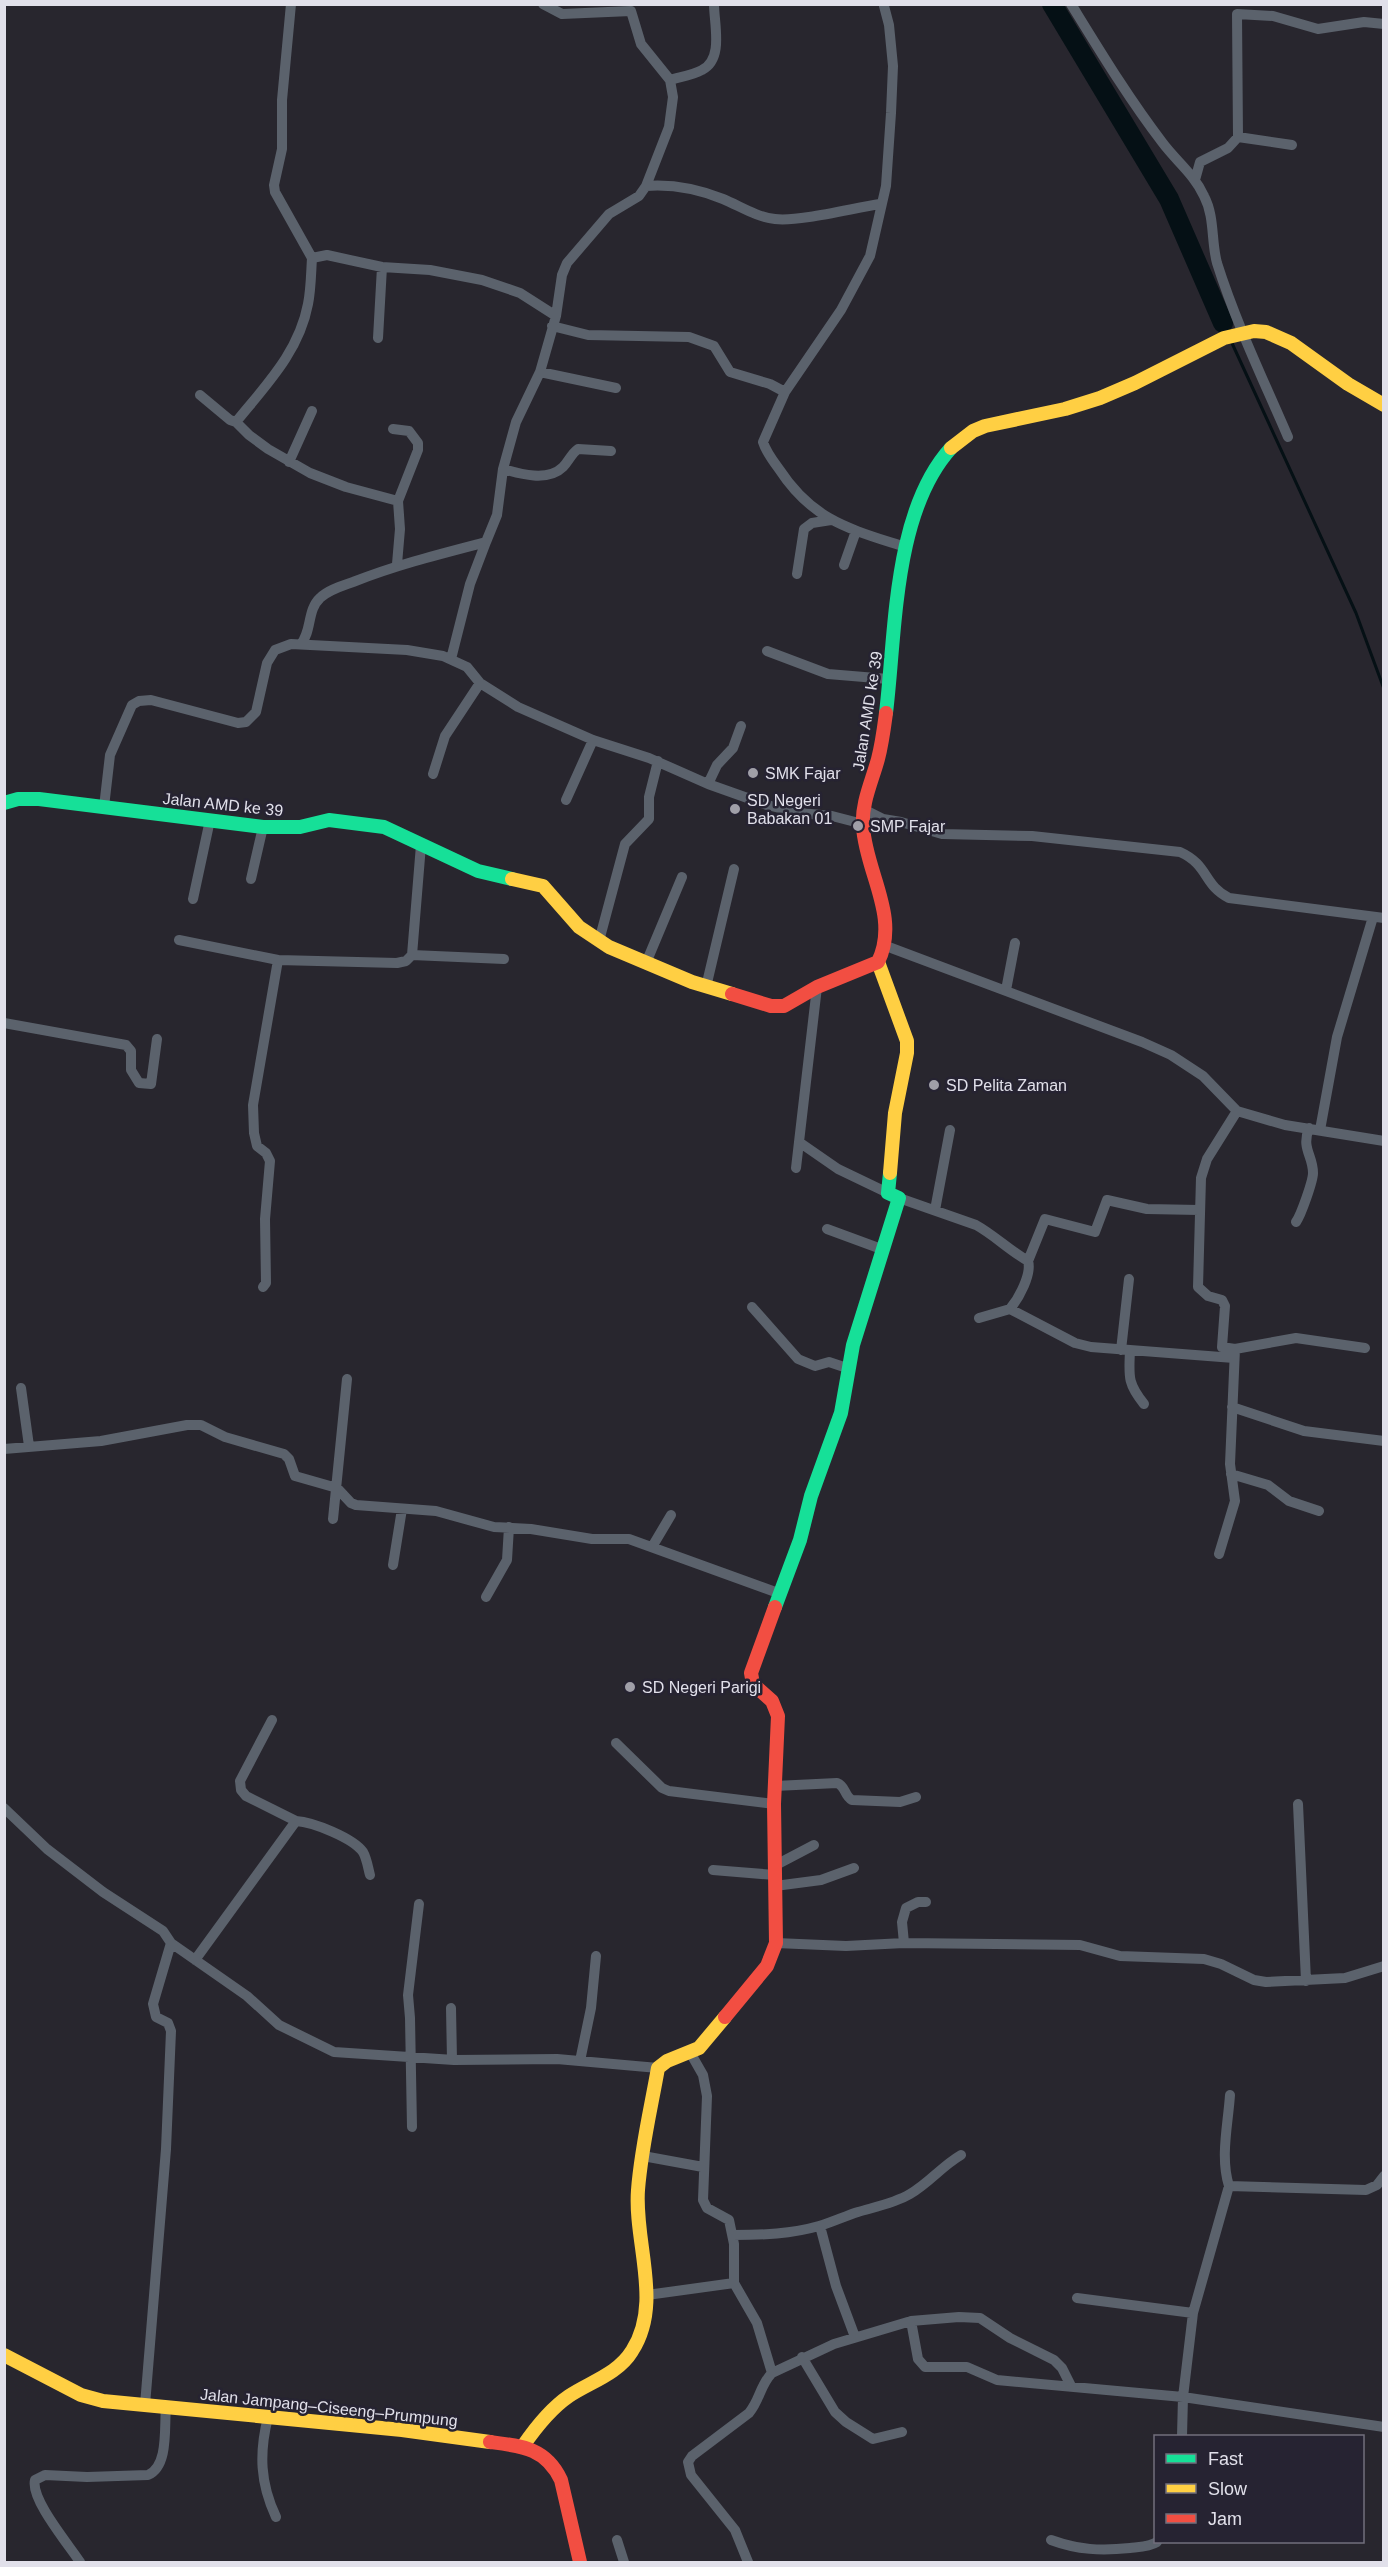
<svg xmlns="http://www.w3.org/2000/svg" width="1388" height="2567" viewBox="0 0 1388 2567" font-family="Arial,sans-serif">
<rect width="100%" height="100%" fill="#28262e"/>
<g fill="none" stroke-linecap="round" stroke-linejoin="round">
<path stroke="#051015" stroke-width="3" d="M 1223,323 L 1227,332
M 1231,341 L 1356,613 L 1384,689"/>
<path stroke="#051015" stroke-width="20" d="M 1052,4 L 1169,199 L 1223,323"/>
<path stroke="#5b626c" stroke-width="10" d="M 291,4 L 282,100 L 282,149 L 274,185 L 275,192 L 312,258
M 1071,4 C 1100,51 1129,99 1162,142 C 1176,161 1194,174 1204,196 C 1215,217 1211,241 1217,263 C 1236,323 1263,379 1288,437
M 884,6 L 889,25 L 893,66 L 891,113 L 886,186 L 870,256 L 841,310 L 785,392 L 763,442 C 766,452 773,461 779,469 C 813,521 850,529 905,547
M 670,80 C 680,77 693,75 702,70 C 724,59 714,24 714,4
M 1238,137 L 1292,145
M 1195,180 L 1200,162 L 1228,148 L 1238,137 L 1237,14 L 1273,16 L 1318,29 L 1364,22 L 1384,24
M 646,186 C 672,184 698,189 723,199 C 740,206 756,217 775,219 C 799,222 853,208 880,204
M 552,326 L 588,335 L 689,337 L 714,346 L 730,372 L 770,384 L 785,392
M 378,338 L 382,267
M 540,372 L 616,388
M 200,395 L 230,420 L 236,422 L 249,435 L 268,449 L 310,473 L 346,487 L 398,501
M 236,422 C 266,385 299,352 308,304 C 311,289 311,273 312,258 L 327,255 L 382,267 L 430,270 L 482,280 L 520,293 L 556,316
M 393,429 L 409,431 L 418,443 L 418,450 L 398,501 L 400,529 L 397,564
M 289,462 L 312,411
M 503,469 C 520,474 548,482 563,467 C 569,461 571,454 578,449 L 611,451
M 844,565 L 856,531
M 797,574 L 804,529 L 812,523 L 831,520
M 301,644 C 312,631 307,610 320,598 C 328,590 342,586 353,582 C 396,565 440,554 486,542 L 497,515 L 503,469 L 516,422 L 540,372 L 556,316 L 562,275 L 567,263 L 609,214 L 639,196 L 646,186 L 669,127 L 673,97 L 670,80 L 641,44 L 631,11 L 562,14 L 543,4
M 767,651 L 828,674 L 888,679
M 451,659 L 470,584 L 486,542
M 433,774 L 445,736 L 480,683
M 708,784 L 717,765 L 733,748 L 741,726
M 566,800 L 593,740
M 104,807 L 110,755 L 132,705 L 139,701 L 151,700 L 238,723 L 246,722 L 256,712 L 267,663 L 275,650 L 291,644 L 407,650 L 443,656 L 467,667 L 480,683 L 518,707 L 593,740 L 649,758 L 708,784 L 767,805 L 800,813 L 832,816 L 863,824
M 865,810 L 883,819 L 901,822 L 942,834 L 1032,836 L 1180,852 C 1209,865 1203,885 1229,898 L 1384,918
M 251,879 L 263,827
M 193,899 L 210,820
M 179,940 L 278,960
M 599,941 L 625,844 L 649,819 L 649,797 L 658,761
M 886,946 L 1142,1042 L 1171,1055 L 1203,1076 L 1237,1111 L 1285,1125 L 1384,1141
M 412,955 L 504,959
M 646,963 L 682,877
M 706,987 L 734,869
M 817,987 L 799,1142 L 838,1169 L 888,1193
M 1006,990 L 1015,943
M 4,1023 L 126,1045 L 131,1051 L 131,1070 L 139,1083 L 151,1084 L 157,1039
M 1320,1130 L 1337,1037 L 1373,917
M 796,1168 L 799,1142
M 899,1198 L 976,1225 C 994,1235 1009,1250 1028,1261 C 1032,1274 1019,1298 1010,1309 L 979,1318
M 935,1210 L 950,1130
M 1296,1222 C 1301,1215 1313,1181 1313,1173 C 1313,1155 1301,1149 1309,1128
M 827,1229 L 884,1250
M 1028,1261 L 1045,1219 L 1095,1232 L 1107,1200 L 1147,1209 L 1199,1210
M 263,1287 L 266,1283 L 265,1219 L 270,1161 L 266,1153 L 257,1146 L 254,1133 L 253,1105 L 278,960 L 397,963 L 406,961 L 412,955 L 421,845
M 752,1307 L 798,1359 L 815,1366 L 829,1362 L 850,1369
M 1010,1309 L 1075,1343 L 1091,1347 L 1234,1358
M 1235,1349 L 1296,1338 L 1365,1348
M 1121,1350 L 1129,1279
M 1130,1350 C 1129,1376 1127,1383 1144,1404
M 21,1388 L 29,1446
M 1232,1407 L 1304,1431 L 1384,1441
M 4,1449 L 101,1441 L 187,1425 L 201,1425 L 225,1437 L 284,1454 L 289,1459 L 295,1476 L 337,1488 L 351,1503 L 356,1505 L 436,1511 L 494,1527 L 531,1529 L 592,1539 L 629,1539 L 781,1594
M 1231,1474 L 1268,1485 L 1289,1501 L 1319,1511
M 333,1519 L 347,1379
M 652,1547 L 671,1515
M 1219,1554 L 1235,1501 L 1230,1464 L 1235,1349 L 1222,1347 L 1225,1306 L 1222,1300 L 1208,1296 L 1198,1287 L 1201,1178 L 1207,1159 L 1237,1111
M 393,1565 L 402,1509
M 486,1597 L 507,1560 L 509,1527
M 616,1743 L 662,1788 L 669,1791 L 774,1804
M 775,1786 L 837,1783 C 846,1786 844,1796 852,1800 L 900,1802 L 916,1797
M 1298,1804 L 1306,1981
M 4,1808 L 47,1849 L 103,1892 L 163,1931 L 171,1943 L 247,1996 L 279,2025 L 334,2052 L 454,2060 L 557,2059 L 658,2068
M 296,1821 C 313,1822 353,1838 363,1852 C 367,1859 368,1868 370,1875
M 774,1866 L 814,1845
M 713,1870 L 775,1875
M 775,1886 L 821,1880 L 854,1868
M 776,1943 L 846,1946 L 904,1943 L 1080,1945 L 1120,1956 L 1204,1959 L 1221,1964 L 1254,1980 L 1266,1982 L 1345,1978 L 1384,1966
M 904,1943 L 902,1922 L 906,1908 L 918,1902 L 926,1902
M 195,1960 L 296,1821 L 246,1796 L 241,1790 L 240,1781 L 272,1720
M 451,2008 L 452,2060
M 691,2054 L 703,2075 L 707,2096 L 703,2200 L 707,2208 L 729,2220 L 734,2244 L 734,2283
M 580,2061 L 591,2008 L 596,1956
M 412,2127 L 410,2018 L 408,1995 L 419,1904
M 643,2156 L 703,2167
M 1229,2186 C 1220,2157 1228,2125 1230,2095
M 820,2226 L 836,2286 L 855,2337
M 733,2235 C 763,2235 791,2234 819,2226 C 833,2222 845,2216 858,2212 C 875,2207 895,2203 910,2194 C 929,2183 942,2166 961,2155
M 647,2295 L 734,2283 L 757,2323 L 772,2373 L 834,2344 L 911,2321 L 918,2359 L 925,2367 L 967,2367 L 997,2380 L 1183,2397 L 1384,2427
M 1077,2298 L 1193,2313
M 911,2321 L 959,2317 L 980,2318 L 1010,2338 L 1054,2360 L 1062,2368 L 1071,2386
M 802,2357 L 835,2412 L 846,2422 L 873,2439 L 902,2432
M 145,2405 L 166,2149 L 171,2031 L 168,2023 L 156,2017 L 153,2004 L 171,1943
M 268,2417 C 259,2453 260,2483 276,2517
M 1182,2436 L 1183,2397 L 1193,2313 L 1229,2186 L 1366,2190 L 1377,2185 L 1384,2176
M 617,2540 L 624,2562
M 1051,2540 C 1078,2550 1101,2551 1130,2548 C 1139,2547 1149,2547 1157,2542
M 80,2562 C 69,2545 30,2499 35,2480 L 45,2475 L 87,2477 L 148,2475 C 169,2466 164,2427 166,2407
M 748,2562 L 735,2530 L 691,2475 L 688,2462 L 692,2456 L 749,2413 C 760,2400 760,2385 772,2373"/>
<path stroke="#16e098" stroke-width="14" d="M 886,713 C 896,631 893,512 951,448
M 4,803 L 18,799 L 39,799 L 263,827 L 300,827 L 329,820 L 384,827 L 478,871 L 512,879
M 775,1607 L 800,1540 L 811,1496 L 841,1413 L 853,1345 L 899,1198 L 888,1193 L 890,1173"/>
<path stroke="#ffcf43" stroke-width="14" d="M 951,448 L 973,431 L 985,426 L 1065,409 L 1100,398 L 1135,383 L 1224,338 L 1254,331 L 1266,332 L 1291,343 L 1348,384 L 1384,405
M 512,879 L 543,886 L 579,927 L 609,947 L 692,982 L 732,994
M 878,962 L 907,1041 L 907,1053 L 895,1113 L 890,1173
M 4,2355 L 81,2395 L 103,2401 L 402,2430 L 490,2442
M 523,2446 C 536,2427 550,2409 569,2396 C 590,2382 618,2374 632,2351 C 663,2303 634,2243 638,2190 C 641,2149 651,2108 658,2068 L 667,2061 L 699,2048 L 725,2017"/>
<path stroke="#f24e42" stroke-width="14" d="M 732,994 L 771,1006 L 784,1006 L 817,987 L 878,962 C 900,917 866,873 863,827 C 861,804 872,781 878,759 C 882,744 884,728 886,713
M 725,2017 L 767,1966 L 776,1943 L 774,1804 L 778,1716 L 772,1701 L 753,1684 L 751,1673 L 775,1607
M 490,2442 C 522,2446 546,2448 561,2480 L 580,2562"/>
</g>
<g fill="#a09fa8" stroke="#262332" stroke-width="2">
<circle cx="753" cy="773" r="6"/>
<circle cx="735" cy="809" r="6"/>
<circle cx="858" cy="826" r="6"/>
<circle cx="934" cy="1085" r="6"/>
<circle cx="630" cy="1687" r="6"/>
</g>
<g text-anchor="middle" stroke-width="5" stroke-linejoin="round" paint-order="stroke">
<g font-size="16" fill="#e1e0ea" stroke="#262332">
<text transform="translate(867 711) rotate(-81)" y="6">Jalan AMD ke 39</text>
<text transform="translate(223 804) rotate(6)" y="6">Jalan AMD ke 39</text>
<text transform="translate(329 2407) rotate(6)" y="6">Jalan Jampang–Ciseeng–Prumpung</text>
</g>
<g font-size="16" fill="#e1e0ea" stroke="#262332" text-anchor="start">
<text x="765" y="779">SMK Fajar</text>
<text x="747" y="806">SD Negeri<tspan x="747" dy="18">Babakan 01</tspan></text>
<text x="870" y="832">SMP Fajar</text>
<text x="946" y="1091">SD Pelita Zaman</text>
<text x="642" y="1693">SD Negeri Parigi</text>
</g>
</g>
<rect width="1388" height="2567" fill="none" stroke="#e1e0ea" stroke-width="12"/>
<rect x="1154" y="2435" width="210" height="108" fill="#262332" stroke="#716f7c" stroke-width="1.5"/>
<rect x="1166" y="2454" width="30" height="9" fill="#16e098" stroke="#716f7c" stroke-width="1.5"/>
<text x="1208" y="2465" font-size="18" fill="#e1e0ea">Fast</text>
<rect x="1166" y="2484" width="30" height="9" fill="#ffcf43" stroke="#716f7c" stroke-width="1.5"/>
<text x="1208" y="2495" font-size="18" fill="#e1e0ea">Slow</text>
<rect x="1166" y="2514" width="30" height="9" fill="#f24e42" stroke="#716f7c" stroke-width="1.5"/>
<text x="1208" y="2525" font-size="18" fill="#e1e0ea">Jam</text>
</svg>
